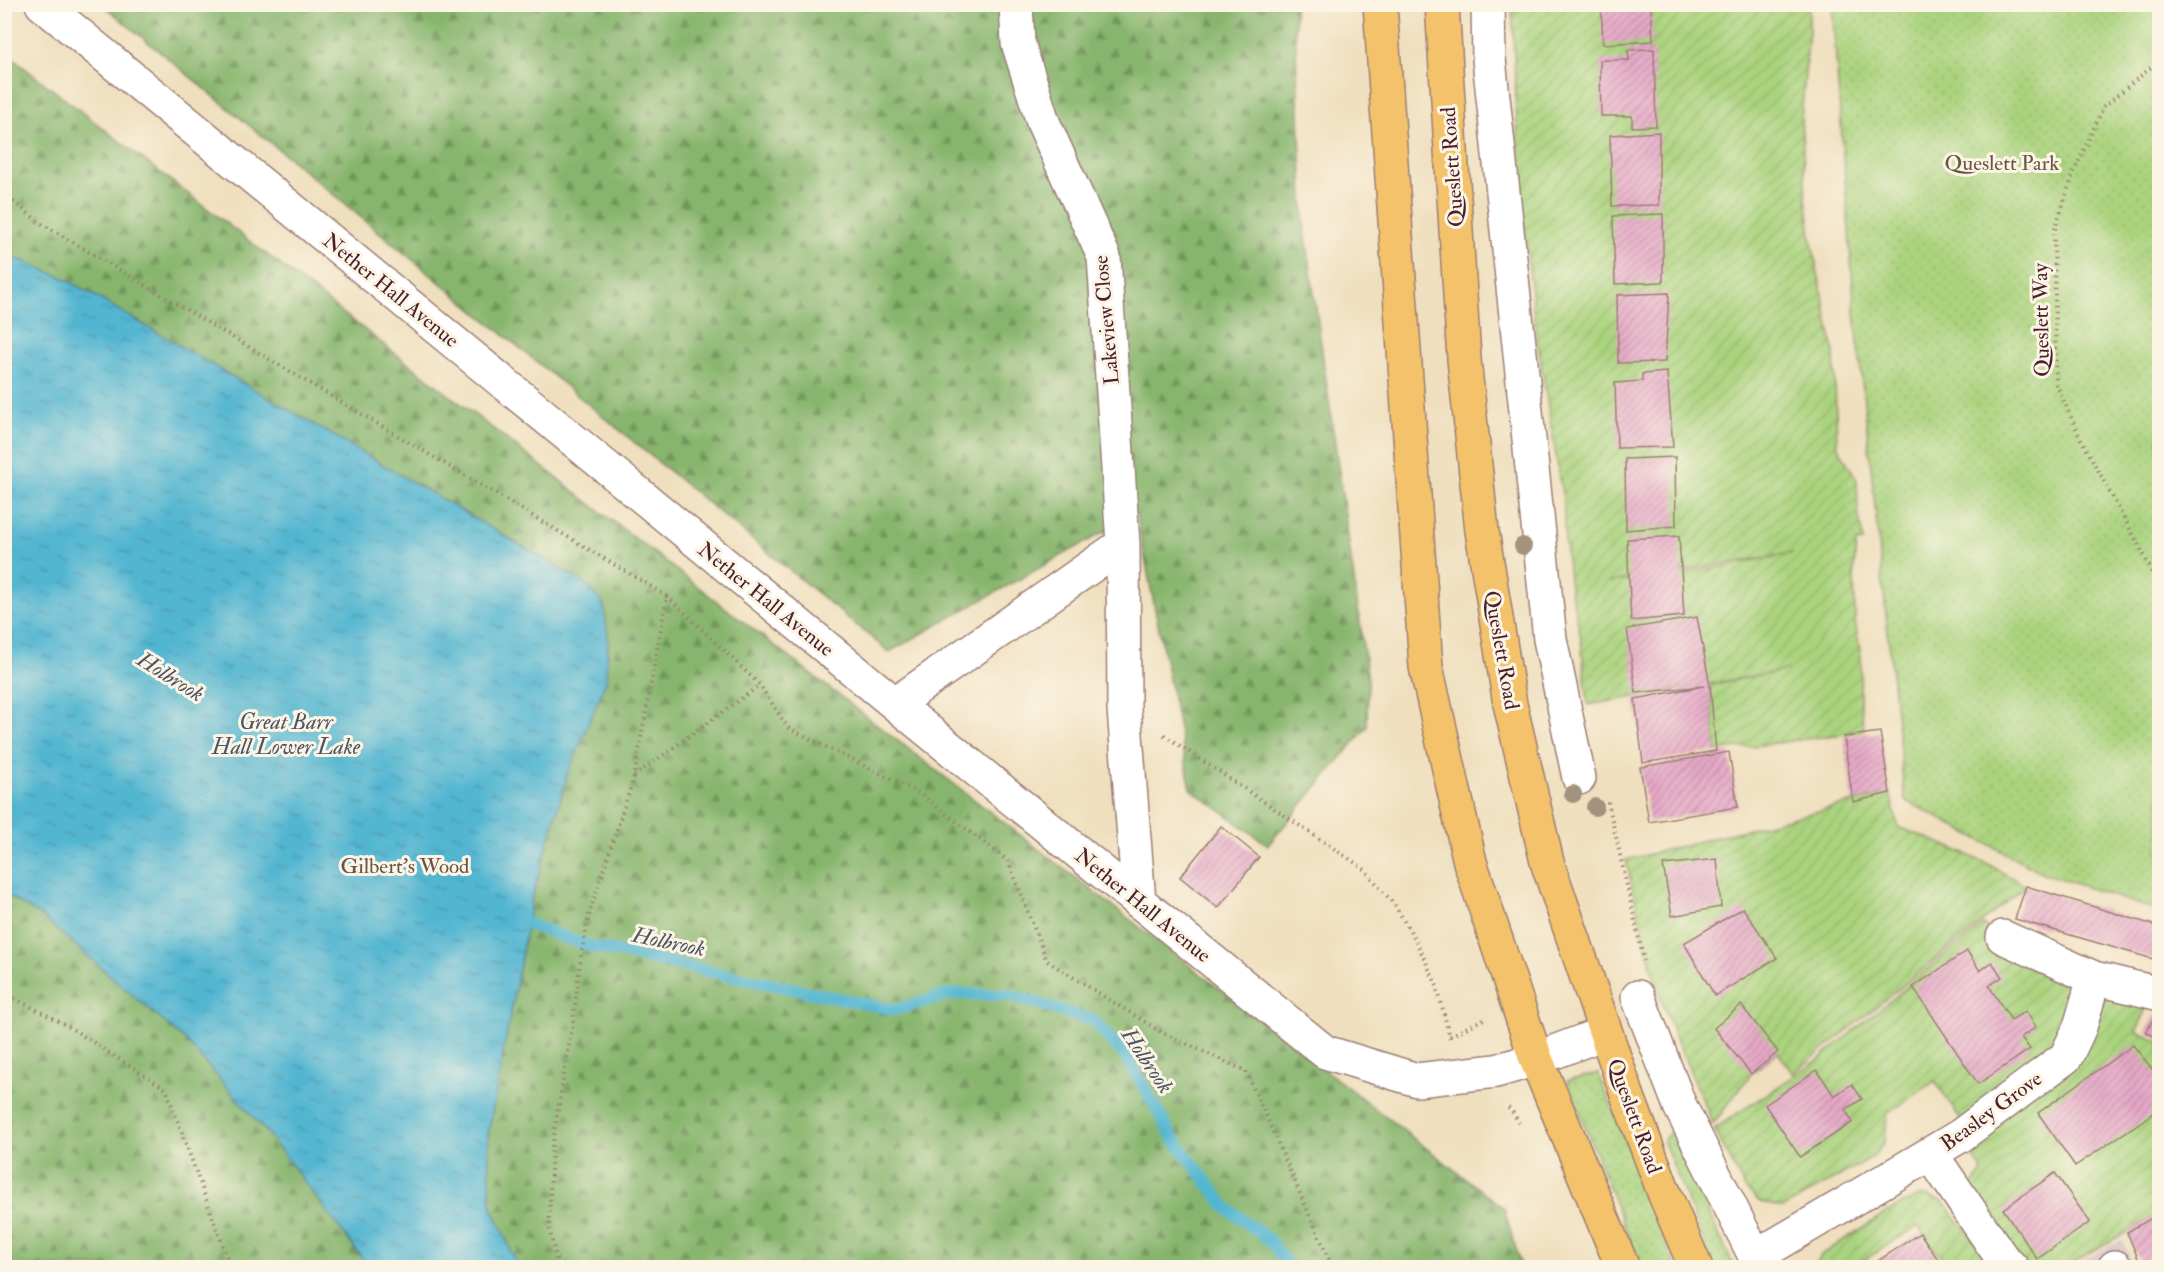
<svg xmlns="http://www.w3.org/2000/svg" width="2164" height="1272" viewBox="0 0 2164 1272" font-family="'IM FELL Double Pica',serif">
<defs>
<pattern id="grass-dots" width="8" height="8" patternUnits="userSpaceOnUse" patternTransform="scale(1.5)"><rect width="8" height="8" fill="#aad37e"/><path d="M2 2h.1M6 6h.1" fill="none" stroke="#94b56d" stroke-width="1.8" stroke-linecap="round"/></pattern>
<pattern id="forest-firs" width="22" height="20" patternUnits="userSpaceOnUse" patternTransform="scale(1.5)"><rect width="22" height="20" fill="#87b56d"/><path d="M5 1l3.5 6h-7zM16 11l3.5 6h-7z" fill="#70935a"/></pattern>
<pattern id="garden-furrows" width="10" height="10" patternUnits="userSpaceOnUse" patternTransform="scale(1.5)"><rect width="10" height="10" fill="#aad37e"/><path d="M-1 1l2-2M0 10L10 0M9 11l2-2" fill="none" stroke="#94b56d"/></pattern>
<pattern id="water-ripples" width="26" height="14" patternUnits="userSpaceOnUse" patternTransform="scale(1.5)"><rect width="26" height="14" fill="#52b6d1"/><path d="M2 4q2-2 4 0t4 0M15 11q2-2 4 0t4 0" fill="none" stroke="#4693aa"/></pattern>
<pattern id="building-hatch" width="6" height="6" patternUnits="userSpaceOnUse" patternTransform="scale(1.5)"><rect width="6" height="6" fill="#e6a9c7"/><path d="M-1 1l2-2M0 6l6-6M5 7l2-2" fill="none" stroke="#bc89a2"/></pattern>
</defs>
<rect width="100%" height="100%" fill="#fcf5e5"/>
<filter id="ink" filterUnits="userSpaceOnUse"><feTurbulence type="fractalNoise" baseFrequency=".0167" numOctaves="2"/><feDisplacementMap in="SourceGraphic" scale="12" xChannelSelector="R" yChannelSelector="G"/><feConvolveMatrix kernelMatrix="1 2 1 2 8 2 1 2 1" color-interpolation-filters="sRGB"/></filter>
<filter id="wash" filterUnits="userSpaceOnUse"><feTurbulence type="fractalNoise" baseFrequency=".008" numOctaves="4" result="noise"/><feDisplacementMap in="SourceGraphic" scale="24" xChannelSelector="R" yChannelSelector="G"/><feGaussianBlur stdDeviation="1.35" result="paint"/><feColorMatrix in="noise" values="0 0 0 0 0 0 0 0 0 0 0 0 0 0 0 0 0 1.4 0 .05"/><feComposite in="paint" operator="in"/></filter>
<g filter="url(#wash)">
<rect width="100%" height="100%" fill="#efdfbe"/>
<path fill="#d2bec2" d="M 2122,1240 L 2134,1267 L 2067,1268 Z"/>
<path fill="url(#grass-dots)" stroke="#7a7954" stroke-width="1.5" d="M 1832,5 L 2159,5 L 2159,911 L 2043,873 L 1905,800 L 1855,312 Z
M 1598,1073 L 1676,1267 L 1641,1267 L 1567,1081 Z
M 1671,1132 L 1734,1267 L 1714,1267 L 1663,1140 Z"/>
<path fill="url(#forest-firs)" stroke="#686a4c" stroke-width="1.5" d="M 103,5 L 1294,5 L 1304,222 L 1368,680 L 1367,727 L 1268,845 L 1191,789 L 1136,514 L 889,652 Z
M 4,52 L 1504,1208 L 1521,1267 L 5,1267 Z"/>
<path fill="url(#garden-furrows)" stroke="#7a7954" stroke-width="1.5" fill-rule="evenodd" d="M 1512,5 L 1809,5 L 1809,30 L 1801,119 L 1806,197 L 1812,244 L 1834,351 L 1837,445 L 1857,480 L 1858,510 L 1863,542 L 1856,543 L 1854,569 L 1855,621 L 1861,657 L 1860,699 L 1864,731 L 1716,751 L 1710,685 L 1788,670 L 1588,705 L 1580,632 L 1570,588 L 1565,541 L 1563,499 L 1536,333 L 1519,175 ZM 1793,553 L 1706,570 L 1609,582 L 1610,582 Z
M 1890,793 L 1898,827 L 1940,843 L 1986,863 L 2026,886 L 1793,1074 L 1778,1052 L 1751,1074 L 1713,1124 C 1695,1081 1674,1038 1659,993 C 1646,950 1636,905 1626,860 Z
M 1983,924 L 2015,961 L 2079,988 L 2061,1040 L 1963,1123 L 1935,1081 L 1887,1114 L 1885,1140 L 1873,1157 L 1783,1208 L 1760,1202 L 1745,1188 L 1714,1129 L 1817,1061 Z
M 2097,991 L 2149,999 L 2137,1032 L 2159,1042 L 2159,1220 L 2157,1215 L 2064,1267 L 2024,1267 L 1970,1188 L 1983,1171 L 1966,1148 L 2054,1075 Z
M 1921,1195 L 1943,1201 L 1995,1267 L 1948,1267 L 1918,1226 L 1861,1262 L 1864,1267 L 1814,1268 L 1822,1254 L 1887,1212 Z"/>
<path fill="url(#water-ripples)" stroke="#4e6a7e" stroke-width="1.5" d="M 5,254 L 64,278 L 585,583 L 603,603 L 608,636 L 606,681 L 567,776 L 532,899 L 488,1135 L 491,1204 L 518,1267 L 369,1267 L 269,1135 L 186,1041 L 40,915 L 5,894 Z"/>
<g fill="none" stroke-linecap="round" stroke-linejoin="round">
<path stroke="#52b6d1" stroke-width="12" d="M 515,915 L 528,924 L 589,946 L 895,1010 L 949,994 L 1010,995 L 1094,1021 L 1127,1058 L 1172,1136 L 1226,1207 L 1269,1240 L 1290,1268"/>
</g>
<g id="blocks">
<path fill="url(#building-hatch)" d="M 1601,4 L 1651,4 L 1653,41 L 1603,44 Z
M 1654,49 L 1656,126 L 1632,127 L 1632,116 L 1601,116 L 1600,60 L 1629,60 L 1628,50 Z
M 1659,132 L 1659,205 L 1612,206 L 1610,135 Z
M 1663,214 L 1663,282 L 1615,284 L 1613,216 Z
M 1669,293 L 1665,362 L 1618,363 L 1617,295 Z
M 1667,372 L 1673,447 L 1617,448 L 1615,383 L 1642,381 L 1642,374 Z
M 1675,457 L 1676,526 L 1626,530 L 1625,459 Z
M 1679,536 L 1684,616 L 1631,621 L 1627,539 Z
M 1697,617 L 1710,685 L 1716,751 L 1643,763 L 1635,699 L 1704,686 L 1636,693 L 1627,629 Z
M 1880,732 L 1890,793 L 1853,802 L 1844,737 Z
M 1729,752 L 1738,807 L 1649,822 L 1640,767 Z
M 1221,826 L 1259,857 L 1218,908 L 1180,877 Z
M 1717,859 L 1721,907 L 1672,916 L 1663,865 Z
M 2026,886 L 2160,927 L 2160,961 L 2015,919 Z
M 1743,908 L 1777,958 L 1715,996 L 1684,943 Z
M 1967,951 L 1980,971 L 1992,962 L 2002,977 L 1989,986 L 2011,1020 L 2026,1011 L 2036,1027 L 2021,1037 L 2030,1049 L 1978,1084 L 1913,987 Z
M 1741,1005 L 1778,1052 L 1751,1074 L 1714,1028 Z
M 2160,1008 L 2160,1040 L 2146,1032 Z
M 2133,1045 L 2160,1079 L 2160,1109 L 2075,1166 L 2038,1113 Z
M 1817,1070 L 1834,1096 L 1852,1084 L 1862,1099 L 1845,1110 L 1853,1122 L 1800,1157 L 1765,1105 Z
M 2055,1173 L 2090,1222 L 2037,1259 L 2003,1209 Z
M 2157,1215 L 2160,1221 L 2160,1268 L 2142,1268 L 2127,1232 Z
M 1920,1233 L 1944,1268 L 1874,1268 L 1872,1265 Z"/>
</g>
</g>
<g filter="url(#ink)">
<use href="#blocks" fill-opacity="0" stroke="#9c7f74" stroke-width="1.5"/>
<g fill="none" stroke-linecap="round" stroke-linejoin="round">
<g stroke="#9c7f74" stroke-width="36">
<path id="minor" d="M 42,4 L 895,704 L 1325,1052 L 1417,1080 L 1496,1071 L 1536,1059 L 1604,1033
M 1016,4 L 1018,43 L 1043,122 L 1104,257 L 1123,544
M 1488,4 L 1489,59 L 1550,639 L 1579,778
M 895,704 L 1123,544 L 1124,709 L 1139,902
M 2094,978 L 2160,994
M 1638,997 L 1680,1106 L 1761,1268
M 1931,1154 L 2002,1258 L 2012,1268
M 1755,1257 L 1960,1136 L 2066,1057 L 2080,1027 L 2094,978 L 2003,937
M 2114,1268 L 2115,1267"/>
</g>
<g stroke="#9c7f74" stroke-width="36">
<path id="highway" d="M 1380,4 L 1426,667 L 1470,862 L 1536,1059 L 1623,1268
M 1442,4 L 1464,359 L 1482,531 L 1510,704 L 1547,862 L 1629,1100 L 1665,1195 L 1696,1268"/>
</g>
<path stroke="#9c7f74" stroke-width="4" stroke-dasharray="1.5 4.5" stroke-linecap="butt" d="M 2160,60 L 2104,106 L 2073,174 L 2054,232 L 2056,384 L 2080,437 L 2143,553 L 2160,590
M 4,194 L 39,222 L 667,596 L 634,777 L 590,911 L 581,955 L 573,1022 L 552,1145 L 549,1227 L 558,1268
M 667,596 L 760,685 L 788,728 L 919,793 L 1008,861 L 1047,961 L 1163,1033 L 1246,1071 L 1333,1268
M 1164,735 L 1363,868 L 1394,904 L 1415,939 L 1437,986 L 1450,1038
M 634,776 L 760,685
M 1608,802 L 1644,961
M 4,993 L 66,1025 L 166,1089 L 231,1268
M 1450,1036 L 1484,1019
M 1508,1108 L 1512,1111 L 1519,1123"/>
<use href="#minor" stroke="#fff" stroke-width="33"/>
<use href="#highway" stroke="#f3c26a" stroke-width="33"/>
</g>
<g fill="#a4937b">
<circle cx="1523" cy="546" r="9"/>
<circle cx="1573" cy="794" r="9"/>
<circle cx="1595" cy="807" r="9"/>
</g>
</g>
<g text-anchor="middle" stroke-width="6" stroke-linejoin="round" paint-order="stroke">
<g font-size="21" fill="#675544" stroke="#fcf5e5">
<text x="2002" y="170">Queslett Park</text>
<text x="405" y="873">Gilbert's Wood</text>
</g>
<g font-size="21" fill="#4a1f2b" stroke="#fcf5e5">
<text transform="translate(1452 167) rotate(-94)" y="7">Queslett Road</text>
<text transform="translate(391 290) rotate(39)" y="7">Nether Hall Avenue</text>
<text transform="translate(1106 320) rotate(-95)" y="7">Lakeview Close</text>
<text transform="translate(2041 320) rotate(-91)" y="7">Queslett Way</text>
<text transform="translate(766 599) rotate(39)" y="7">Nether Hall Avenue</text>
<text transform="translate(1502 650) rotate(80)" y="7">Queslett Road</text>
<text transform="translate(1143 905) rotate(39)" y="7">Nether Hall Avenue</text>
<text transform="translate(1991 1111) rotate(-36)" y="7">Beasley Grove</text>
<text transform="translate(1635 1116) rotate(70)" y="7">Queslett Road</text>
</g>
<g font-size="22" font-style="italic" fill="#4d5465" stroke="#fcf5e5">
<text transform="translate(171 676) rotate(32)" y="8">Holbrook</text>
<text x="286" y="729">Great Barr<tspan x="286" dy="25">Hall Lower Lake</tspan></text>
<text transform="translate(669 941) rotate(12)" y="8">Holbrook</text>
<text transform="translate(1148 1060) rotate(56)" y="8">Holbrook</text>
</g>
</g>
<rect width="2164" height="1272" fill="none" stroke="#fcf5e5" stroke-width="24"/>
</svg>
